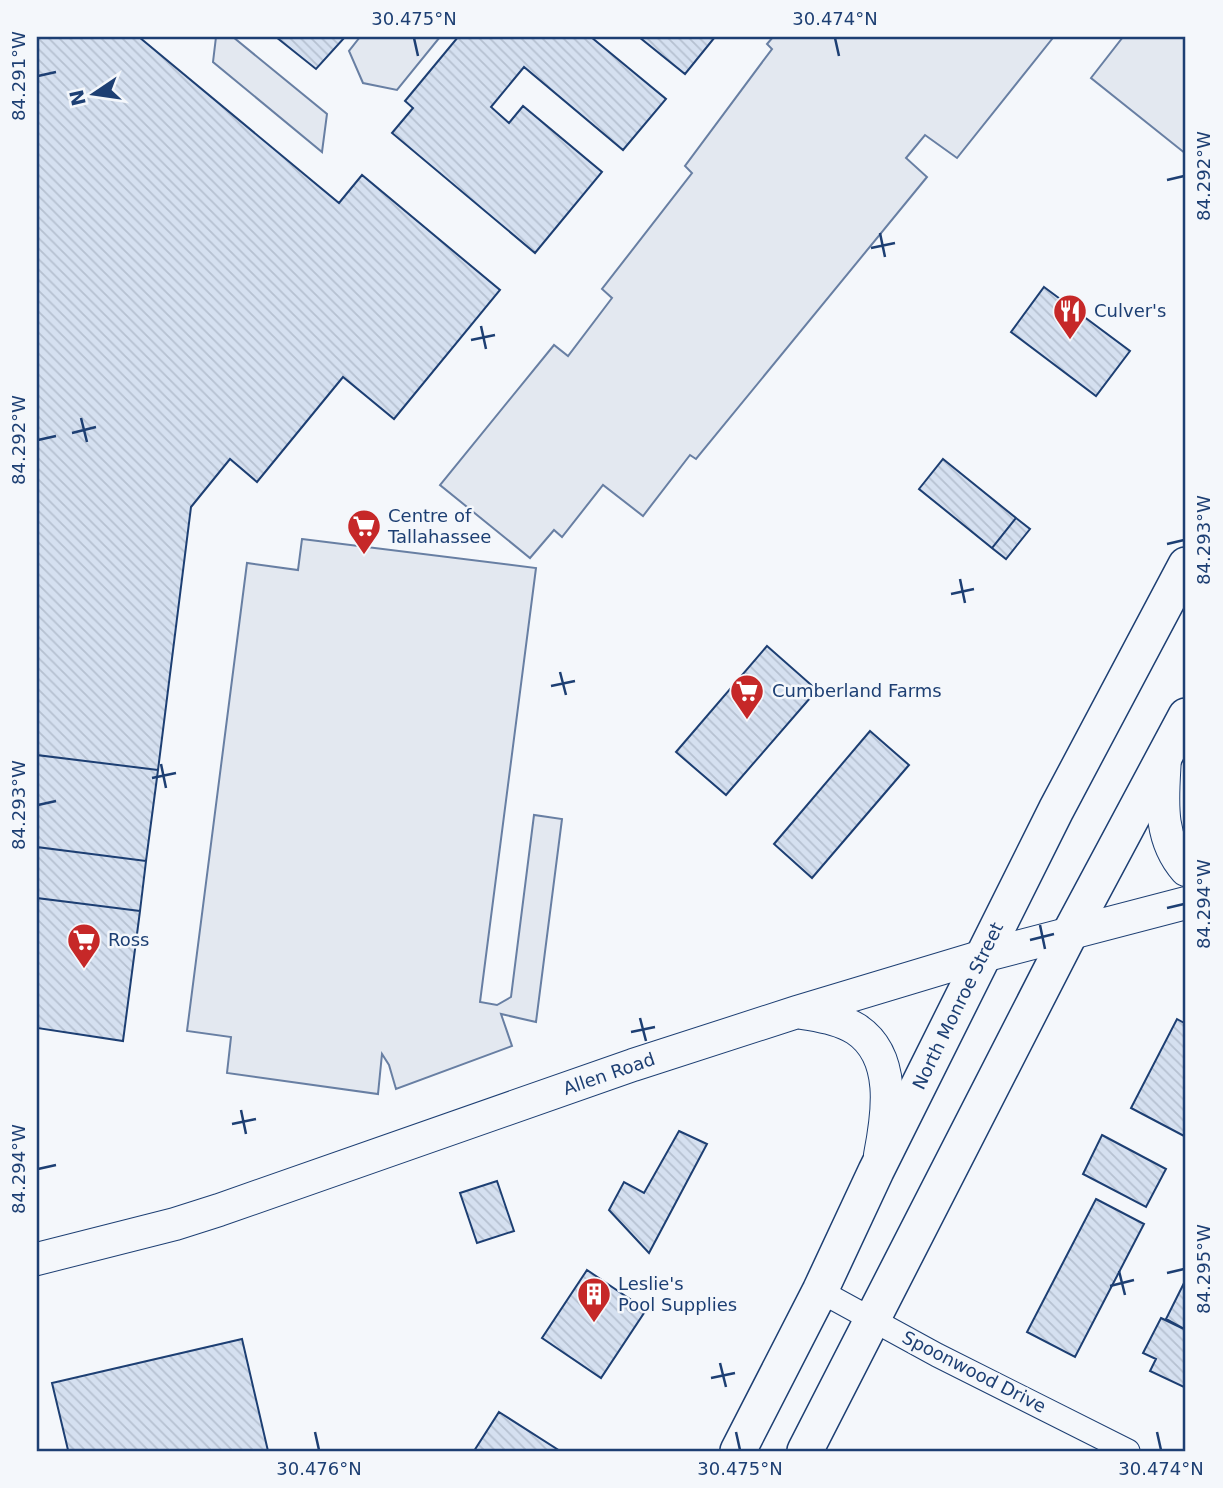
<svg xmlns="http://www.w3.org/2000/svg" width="1223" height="1488" viewBox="0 0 1223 1488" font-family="'DejaVu Sans',sans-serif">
<defs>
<pattern id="building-back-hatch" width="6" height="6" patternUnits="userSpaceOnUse" patternTransform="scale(1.75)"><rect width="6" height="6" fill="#d5e0f0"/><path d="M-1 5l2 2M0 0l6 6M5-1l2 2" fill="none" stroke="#b6c1d1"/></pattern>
</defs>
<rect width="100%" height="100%" fill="#f4f7fb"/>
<path fill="#e3e8f0" stroke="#687fa3" stroke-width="2" d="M 216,37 L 233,37 L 327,114 L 322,152 L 213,62 Z
M 360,37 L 440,37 L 397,90 L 363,83 L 349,51 Z
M 773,37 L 1049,37 L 1052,39 L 957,158 L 925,135 L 906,158 L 927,177 L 696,459 L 690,455 L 643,516 L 603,485 L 562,537 L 554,530 L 530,558 L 440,485 L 554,345 L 568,356 L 612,298 L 602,289 L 692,173 L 685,166 L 772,49 L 767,44 Z
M 1123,37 L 1186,37 L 1186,154 L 1091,78 Z
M 302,539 L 536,568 L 480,1002 L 497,1005 L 511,997 L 534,815 L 562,819 L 536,1022 L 501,1014 L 512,1046 L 396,1089 L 389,1065 L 382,1054 L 378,1094 L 227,1073 L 231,1037 L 187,1031 L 247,563 L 298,570 Z"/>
<path fill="url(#building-back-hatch)" stroke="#1d3f73" stroke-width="2" d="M 37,37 L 139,37 L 339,203 L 362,175 L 500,290 L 394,419 L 343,377 L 257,482 L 230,459 L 191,507 L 158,770 L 37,755 Z
M 276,37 L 345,37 L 316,69 Z
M 458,37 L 591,37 L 666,99 L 623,150 L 524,67 L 491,107 L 509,123 L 523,106 L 602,172 L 535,253 L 392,133 L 413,108 L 405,101 Z
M 639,37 L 715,37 L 685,74 Z
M 1044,287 L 1130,351 L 1096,396 L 1011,332 Z
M 943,459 L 1016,518 L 992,548 L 919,489 Z
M 1016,518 L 1030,529 L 1006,559 L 992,548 Z
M 767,646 L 817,690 L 726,795 L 676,752 Z
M 870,731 L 909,765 L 812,878 L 774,844 Z
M 37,755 L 158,770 L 146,861 L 37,847 Z
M 37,847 L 146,861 L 140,911 L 37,898 Z
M 37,898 L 140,911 L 123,1041 L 37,1028 Z
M 1177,1019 L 1186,1024 L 1186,1137 L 1131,1108 Z
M 679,1131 L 707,1144 L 649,1253 L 609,1210 L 624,1182 L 644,1193 Z
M 1102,1135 L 1166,1169 L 1146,1207 L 1083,1174 Z
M 497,1181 L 514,1231 L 477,1243 L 460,1193 Z
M 1096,1199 L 1144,1224 L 1075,1357 L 1027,1332 Z
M 587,1270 L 646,1310 L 601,1378 L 542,1338 Z
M 1186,1279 L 1186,1330 L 1166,1319 Z
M 1161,1318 L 1186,1330 L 1186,1388 L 1150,1371 L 1156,1359 L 1143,1353 Z
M 242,1339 L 268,1451 L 62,1451 L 68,1450 L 52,1383 Z
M 499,1412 L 560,1451 L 474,1451 Z"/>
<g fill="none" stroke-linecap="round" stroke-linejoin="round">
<g stroke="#1d3f73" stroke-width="25">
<path id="street" d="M 820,1291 L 937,1355 L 1128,1451"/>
</g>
<g stroke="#1d3f73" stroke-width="34">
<path id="secondary" d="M 1165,757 C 1163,797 1157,837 1186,870
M 798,1012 C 818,1016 839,1018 856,1029 C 897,1056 888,1114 880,1155
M 37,1259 L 175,1224 L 219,1210 L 633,1065 L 797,1012 L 983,956 L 1186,903"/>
</g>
<g stroke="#1d3f73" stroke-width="38">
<path id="primary" d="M 738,1451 L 820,1291 L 876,1171 L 1056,810 L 1186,565
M 805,1451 L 1070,933 L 1186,716"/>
</g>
<use href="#street" stroke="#f4f7fb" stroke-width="23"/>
<use href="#secondary" stroke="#f4f7fb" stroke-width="32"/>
<use href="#primary" stroke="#f4f7fb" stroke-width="35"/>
</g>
<path fill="none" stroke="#1d3f73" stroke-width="2.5" d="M 414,38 L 418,56M 835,38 L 839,56M 38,76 L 56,72M 1167,180 L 1184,176M 880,233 L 885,257M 871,248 L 895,243M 481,326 L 486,349M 471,340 L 495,335M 81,418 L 87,442M 72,433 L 96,427M 38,440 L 56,436M 1167,544 L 1184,540M 960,579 L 965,603M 951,594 L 974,589M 560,672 L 566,695M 551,686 L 575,681M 161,764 L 166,788M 152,778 L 176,773M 38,805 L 56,801M 1167,908 L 1184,904M 1040,925 L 1045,949M 1030,940 L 1054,934M 640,1018 L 646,1041M 631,1032 L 655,1027M 241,1110 L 246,1134M 232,1124 L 256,1119M 38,1169 L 56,1165M 1119,1271 L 1125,1295M 1167,1273 L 1184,1269M 1110,1286 L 1134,1280M 720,1363 L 726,1387M 711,1378 L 735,1373M 315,1432 L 319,1450M 736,1432 L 740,1450M 1157,1432 L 1161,1450"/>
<defs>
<g id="restaurant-pin" transform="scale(1.75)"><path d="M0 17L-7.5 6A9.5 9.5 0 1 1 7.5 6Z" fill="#c62828" stroke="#f4f7fb"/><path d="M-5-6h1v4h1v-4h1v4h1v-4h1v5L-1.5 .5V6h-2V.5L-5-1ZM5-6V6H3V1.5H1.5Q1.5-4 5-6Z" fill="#fff"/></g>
<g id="supermarket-pin" transform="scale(1.75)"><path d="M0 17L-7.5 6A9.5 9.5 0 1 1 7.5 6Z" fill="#c62828" stroke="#f4f7fb"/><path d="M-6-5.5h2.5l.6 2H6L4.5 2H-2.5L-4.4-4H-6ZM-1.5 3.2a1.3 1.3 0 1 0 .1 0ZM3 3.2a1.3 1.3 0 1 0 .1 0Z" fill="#fff"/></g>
<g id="building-pin" transform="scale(1.75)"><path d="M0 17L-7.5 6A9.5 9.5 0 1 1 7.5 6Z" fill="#c62828" stroke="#f4f7fb"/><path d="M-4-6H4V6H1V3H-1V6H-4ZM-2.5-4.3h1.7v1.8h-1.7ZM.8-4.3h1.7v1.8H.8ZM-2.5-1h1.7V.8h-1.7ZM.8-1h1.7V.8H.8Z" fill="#fff"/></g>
</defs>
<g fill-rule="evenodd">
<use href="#restaurant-pin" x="1070" y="311"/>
<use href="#supermarket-pin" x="364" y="526"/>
<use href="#supermarket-pin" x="747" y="691"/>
<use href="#supermarket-pin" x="84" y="940"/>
<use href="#building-pin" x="594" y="1294"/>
</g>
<g text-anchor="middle" stroke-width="5" stroke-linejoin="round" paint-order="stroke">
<g font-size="18" fill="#1d3f73" stroke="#f4f7fb" text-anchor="start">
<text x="1094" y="317">Culver's</text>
<text x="388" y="522">Centre of<tspan x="388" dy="21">Tallahassee</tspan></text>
<text x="772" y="697">Cumberland Farms</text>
<text x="108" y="946">Ross</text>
<text x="618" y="1290">Leslie's<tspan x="618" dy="21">Pool Supplies</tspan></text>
</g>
<g font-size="18" fill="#1d3f73" stroke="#f4f7fb">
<text transform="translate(958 1006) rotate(-64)" y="6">North Monroe Street</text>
<text transform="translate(609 1074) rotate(-19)" y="6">Allen Road</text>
<text transform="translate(974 1372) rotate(27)" y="6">Spoonwood Drive</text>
</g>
</g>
<rect width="1223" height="1488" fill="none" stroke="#f4f7fb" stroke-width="77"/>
<g transform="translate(94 94) rotate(257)" stroke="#f4f7fb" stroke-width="5" paint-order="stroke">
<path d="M0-5L12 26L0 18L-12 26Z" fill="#1d3f73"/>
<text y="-10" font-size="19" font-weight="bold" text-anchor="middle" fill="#1d3f73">N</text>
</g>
<rect x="38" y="38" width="1146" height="1412" fill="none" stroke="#1d3f73" stroke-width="2.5"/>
<g font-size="18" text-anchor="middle" fill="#1d3f73">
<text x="414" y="25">30.475°N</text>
<text x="835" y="25">30.474°N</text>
<text transform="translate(19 76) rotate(-90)" y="6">84.291°W</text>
<text transform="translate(1204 176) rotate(-90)" y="6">84.292°W</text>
<text transform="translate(19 440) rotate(-90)" y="6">84.292°W</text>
<text transform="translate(1204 540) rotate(-90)" y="6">84.293°W</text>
<text transform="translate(19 805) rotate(-90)" y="6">84.293°W</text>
<text transform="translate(1204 904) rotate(-90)" y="6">84.294°W</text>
<text transform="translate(19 1169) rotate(-90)" y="6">84.294°W</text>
<text transform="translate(1204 1269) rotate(-90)" y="6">84.295°W</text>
<text x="319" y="1475">30.476°N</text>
<text x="740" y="1475">30.475°N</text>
<text x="1161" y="1475">30.474°N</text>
</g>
</svg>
